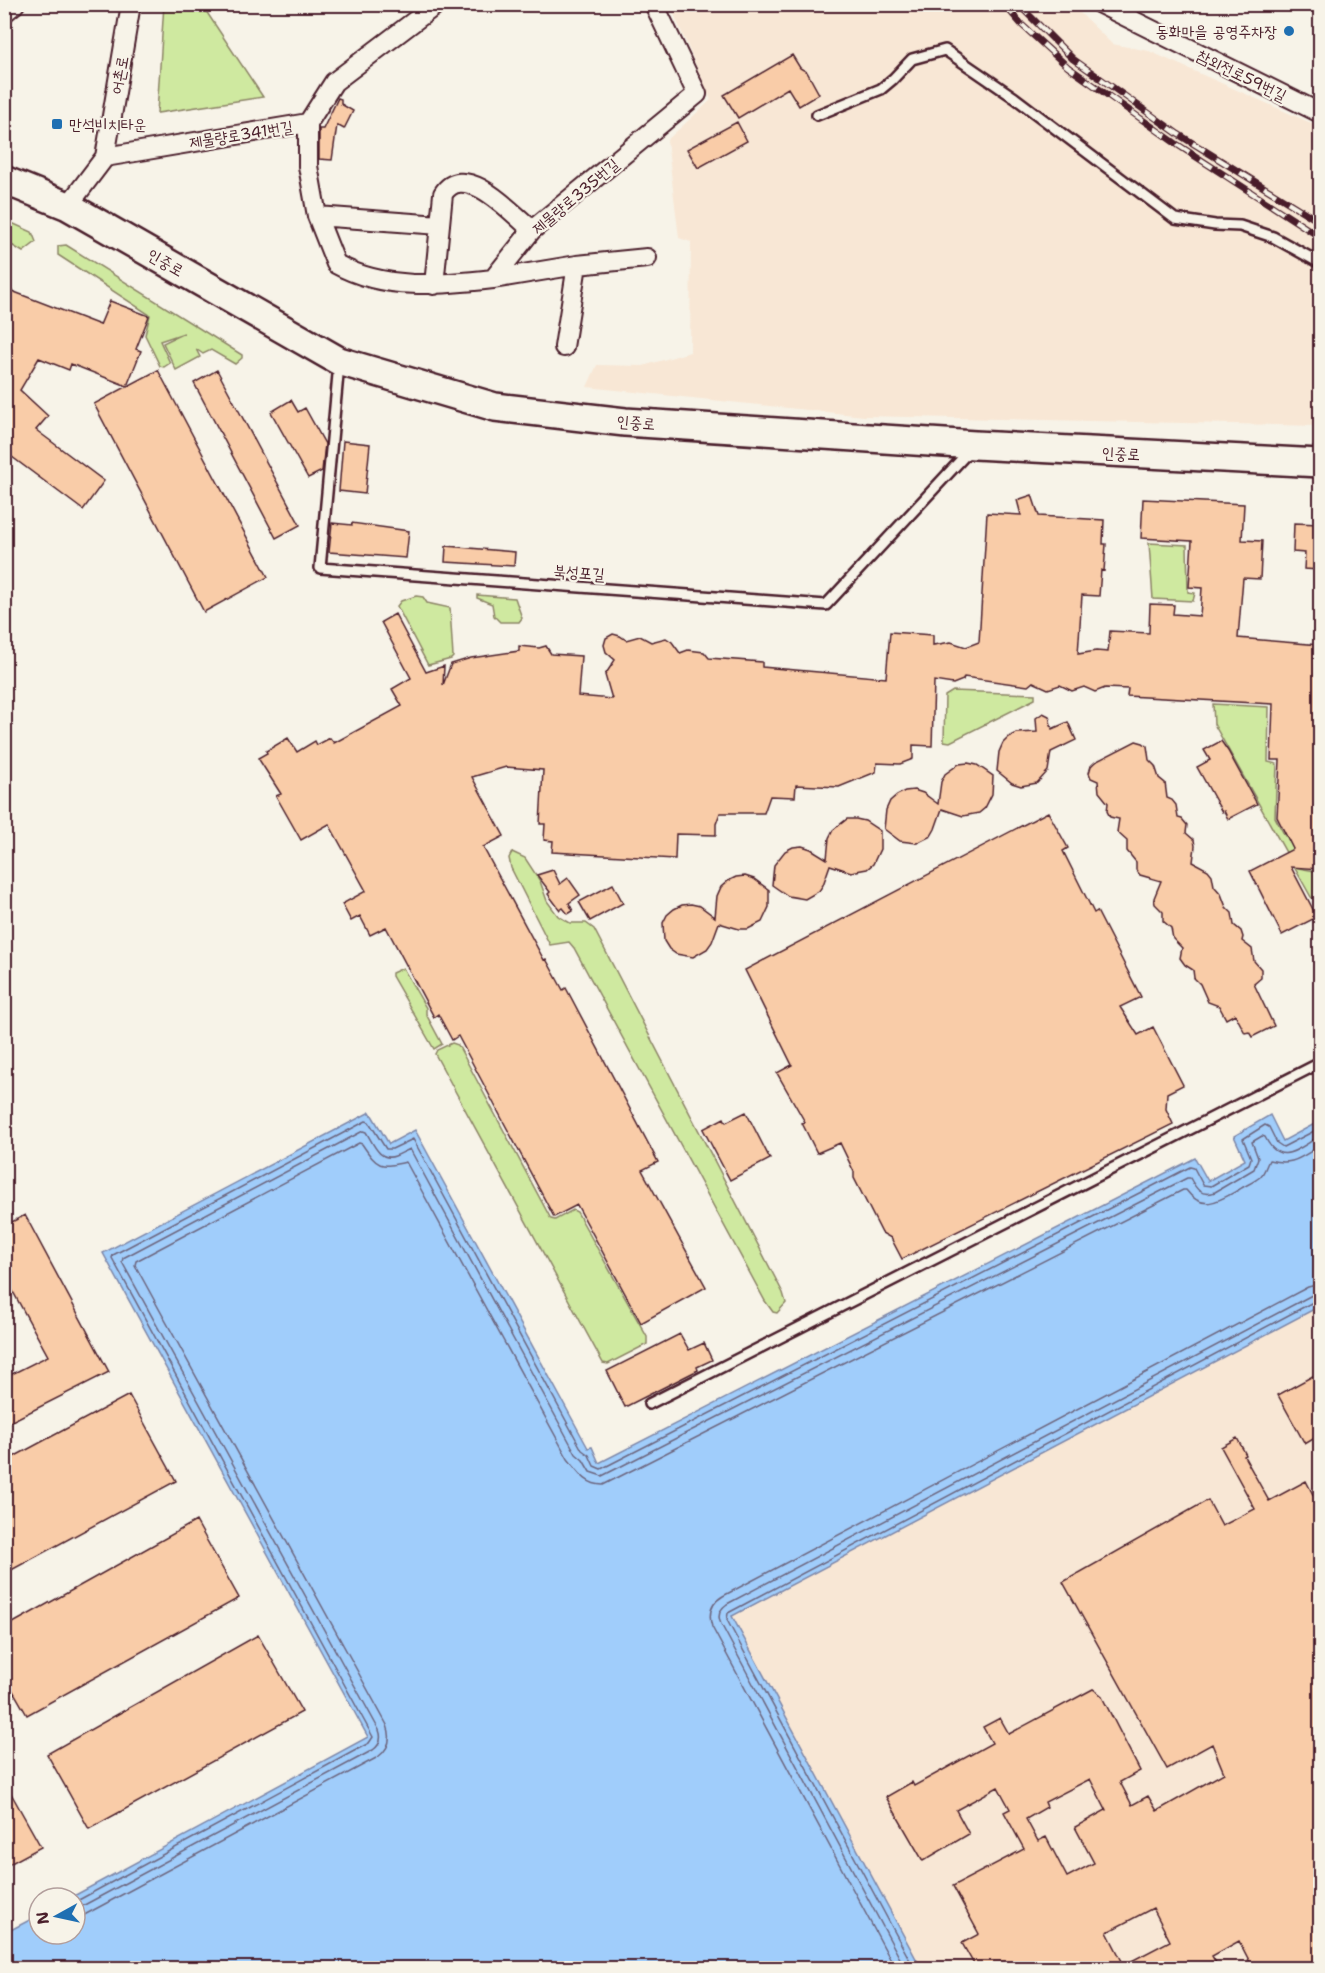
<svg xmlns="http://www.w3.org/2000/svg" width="1325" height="1973" viewBox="0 0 1325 1973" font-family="'Shantell Sans','Poor Story',sans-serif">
<rect width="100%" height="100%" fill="#f7f3e8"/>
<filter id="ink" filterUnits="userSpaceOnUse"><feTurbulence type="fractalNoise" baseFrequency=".0167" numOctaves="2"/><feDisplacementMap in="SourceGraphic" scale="12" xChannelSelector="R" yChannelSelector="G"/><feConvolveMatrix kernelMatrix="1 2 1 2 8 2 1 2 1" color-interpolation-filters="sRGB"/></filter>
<g filter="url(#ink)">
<path fill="#f8e7d5" d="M 670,5 L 1072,5 L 1112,44 L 1149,51 L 1320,127 L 1320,426 L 864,416 L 587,387 L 597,365 L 643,366 L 690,352 L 691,242 L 679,238 L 667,140 L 711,100 Z
M 1320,1306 L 1320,1968 L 921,1968 L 732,1616 Z"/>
<path fill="#cfe9a0" stroke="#8c8466" stroke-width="1.5" d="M 164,4 L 202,5 L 263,97 L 157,113 Z
M 5,220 L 32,232 L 36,242 L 23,252 L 5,241 Z
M 66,245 L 242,355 L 242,358 L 235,364 L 211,350 L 203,354 L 196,349 L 200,357 L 176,370 L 163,343 L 184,333 L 160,341 L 170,363 L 164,367 L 160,366 L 145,335 L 150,315 L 58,255 L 58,246 Z
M 1149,543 L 1187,545 L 1188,592 L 1195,593 L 1193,601 L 1153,599 Z
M 477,595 L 515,598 L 522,618 L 519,622 L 500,622 L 494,616 L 492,604 L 477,598 Z
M 416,596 L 423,597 L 427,603 L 450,608 L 453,657 L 451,659 L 428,665 L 397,606 L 401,601 Z
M 953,691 L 1035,694 L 1035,699 L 950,742 L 944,741 L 945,696 Z
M 1213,704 L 1269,707 L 1268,762 L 1277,764 L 1275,817 L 1285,836 L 1299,838 L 1298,868 L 1320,872 L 1320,903 L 1311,897 L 1214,724 Z
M 512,852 L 525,858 L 540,881 L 547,901 L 558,916 L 570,923 L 586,923 L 594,929 L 783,1293 L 786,1303 L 777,1313 L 773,1312 L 765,1301 L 574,948 L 569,942 L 550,945 L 511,868 L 509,858 Z
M 403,968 L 426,1008 L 426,1014 L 442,1044 L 434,1049 L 392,976 L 392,973 Z
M 452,1043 L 458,1045 L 551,1219 L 555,1220 L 573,1210 L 577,1212 L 647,1337 L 647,1344 L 608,1364 L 603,1363 L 435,1054 L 437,1050 Z"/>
<path fill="#a0cdfb" stroke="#7e87a8" stroke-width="1.5" d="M 370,1112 L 389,1144 L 415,1130 L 588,1448 L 592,1447 L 599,1463 L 1195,1158 L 1208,1181 L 1245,1160 L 1234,1136 L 1270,1115 L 1283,1141 L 1320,1121 L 1320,1306 L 732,1616 L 921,1968 L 5,1968 L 5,1933 L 39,1915 L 39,1934 L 75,1934 L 75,1898 L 70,1898 L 368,1737 L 103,1253 Z"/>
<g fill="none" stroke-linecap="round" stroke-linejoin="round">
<path stroke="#6c657e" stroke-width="1.5" d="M 75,1902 L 369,1743 L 373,1737 L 112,1258 L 113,1255 L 366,1121 L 369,1122 L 386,1149 L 392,1149 L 413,1139 L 582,1450 L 589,1455 L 594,1466 L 601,1469 L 1190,1167 L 1194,1168 L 1203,1185 L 1211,1186 L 1249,1164 L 1251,1158 L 1243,1139 L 1265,1125 L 1269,1127 L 1277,1143 L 1283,1147 L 1320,1128
M 75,1910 L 373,1750 C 380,1745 382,1738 379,1730 L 122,1262 L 123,1258 L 363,1131 L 366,1132 C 373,1143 379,1162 395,1156 C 401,1154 405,1151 410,1149 L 576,1454 L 583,1460 L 590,1472 L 602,1476 L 1187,1178 L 1190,1178 C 1196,1189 1201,1197 1215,1192 L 1254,1169 L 1258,1158 L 1252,1142 L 1262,1136 L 1265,1137 C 1280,1168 1298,1148 1320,1136
M 75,1920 L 378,1757 C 389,1749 392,1738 387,1725 L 135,1265 L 136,1261 L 359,1143 L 362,1144 C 378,1168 380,1168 406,1162 L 568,1459 C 578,1471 585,1485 603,1485 L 1183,1190 L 1186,1190 C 1203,1213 1220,1200 1240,1189 C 1246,1185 1254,1182 1260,1177 C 1265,1172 1266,1166 1269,1160 C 1293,1166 1299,1158 1320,1146
M 895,1968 L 712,1627 C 708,1614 711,1603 723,1596 L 1308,1287 L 1320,1284
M 905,1968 L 721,1624 C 717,1616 720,1609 727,1604 L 1312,1295 L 1320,1293
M 914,1968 L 727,1620 L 728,1613 L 1315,1301 L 1320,1301"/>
</g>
<path fill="#f9cca8" stroke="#4a1f2b" stroke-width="1.5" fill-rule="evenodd" d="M 792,55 L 800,68 L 807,72 L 819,94 L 799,106 L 788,88 L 738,118 L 724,95 Z
M 338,98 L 341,99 L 341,104 L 353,111 L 344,129 L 337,125 L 332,160 L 319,159 L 319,129 L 323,129 Z
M 737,122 L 747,141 L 698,168 L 687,149 Z
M 4,288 L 100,325 L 110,301 L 149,316 L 136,349 L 141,351 L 127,386 L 71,364 L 69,370 L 39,358 L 20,390 L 48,416 L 36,430 L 104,481 L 83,510 L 12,457 L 4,465 Z
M 158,370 L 268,577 L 204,612 L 94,404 Z
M 217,370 L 300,525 L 276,538 L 194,383 Z
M 291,400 L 298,412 L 305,408 L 325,444 L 322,471 L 308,478 L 271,412 Z
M 343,441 L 370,444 L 365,494 L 339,491 Z
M 1032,495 L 1039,516 L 1104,520 L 1103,544 L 1106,544 L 1104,571 L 1101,570 L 1099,596 L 1082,595 L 1078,654 L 1096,651 L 1108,652 L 1110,631 L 1149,633 L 1150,604 L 1174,605 L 1173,614 L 1200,616 L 1202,588 L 1189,587 L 1192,541 L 1141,538 L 1143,499 L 1244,504 L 1242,540 L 1262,541 L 1260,579 L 1243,578 L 1238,638 L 1320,645 L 1320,869 L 1291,867 L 1317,917 L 1282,935 L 1250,871 L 1293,849 L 1277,817 L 1280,760 L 1271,760 L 1273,704 L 1127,696 L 1128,689 L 1105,688 L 1095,692 L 1084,687 L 1072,691 L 1060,685 L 1048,689 L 1033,682 L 1028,686 L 964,677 L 963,680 L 953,684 L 934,681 L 932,746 L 913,745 L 913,759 L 900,764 L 877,763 L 876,772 L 839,787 L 796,785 L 795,797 L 770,796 L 764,813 L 720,813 L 716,824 L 716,835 L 676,834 L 675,859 L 552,852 L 553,841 L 544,840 L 545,824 L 540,824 L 543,770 L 506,767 L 472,777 L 504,836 L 483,847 L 544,960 L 546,959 L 563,990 L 566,988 L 658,1162 L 642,1170 L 706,1287 L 641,1323 L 577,1205 L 554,1217 L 458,1036 L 452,1040 L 438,1014 L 434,1017 L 386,927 L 370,935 L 360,916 L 351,921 L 342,904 L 366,891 L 329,824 L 301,840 L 276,796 L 281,794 L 258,758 L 267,753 L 266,751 L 288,738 L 297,752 L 315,741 L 317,745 L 330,738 L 334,743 L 402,706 L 392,689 L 411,678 L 381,622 L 395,614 L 426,672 L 444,666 L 443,685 L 451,664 L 471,658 L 519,651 L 519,646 L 539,648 L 546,646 L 551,654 L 581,656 L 578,696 L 612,699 L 605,675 L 615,660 L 606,652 L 604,645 L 606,638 L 613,634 L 620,636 L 626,640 L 640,636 L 651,642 L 666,638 L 672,642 L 680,653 L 688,650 L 704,652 L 709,658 L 762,662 L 762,667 L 886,678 L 890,632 L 933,635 L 933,645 L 951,642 L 966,647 L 979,642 L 987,513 L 1021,515 L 1017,500 Z
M 332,523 L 352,525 L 352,523 L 409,531 L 406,558 L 329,552 Z
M 1294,523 L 1320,524 L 1320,570 L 1304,569 L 1305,553 L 1293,552 Z
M 446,546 L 515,552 L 514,566 L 445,562 Z
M 1043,713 L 1049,716 L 1052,729 L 1068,722 L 1076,740 L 1051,752 L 1048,771 L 1037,783 L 1021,786 L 1012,783 L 997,771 L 999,752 L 1003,743 L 1009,737 L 1017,733 L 1037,732 L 1036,718 Z
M 1136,741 L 1143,743 L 1147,746 L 1149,760 L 1155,766 L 1159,778 L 1165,783 L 1167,798 L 1172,800 L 1176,805 L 1178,818 L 1182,819 L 1187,825 L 1186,833 L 1194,840 L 1195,846 L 1193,862 L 1208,870 L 1212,875 L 1214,886 L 1221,894 L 1226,907 L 1232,913 L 1234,925 L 1241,931 L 1243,937 L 1242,941 L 1252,949 L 1254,961 L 1261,969 L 1261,978 L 1254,984 L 1274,1026 L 1252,1037 L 1249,1032 L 1245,1033 L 1235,1014 L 1226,1019 L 1219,1006 L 1208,1002 L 1200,984 L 1194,978 L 1193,970 L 1185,965 L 1180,958 L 1182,948 L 1173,939 L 1171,928 L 1163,921 L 1163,912 L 1155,904 L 1154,898 L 1161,881 L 1140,875 L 1136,870 L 1136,862 L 1127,851 L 1127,841 L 1117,832 L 1119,819 L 1110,817 L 1107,811 L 1108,803 L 1099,792 L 1098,781 L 1091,778 L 1089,773 L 1091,766 L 1095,762 Z
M 1221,741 L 1228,751 L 1257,804 L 1228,819 L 1224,811 L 1222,812 L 1197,767 L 1210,760 L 1204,750 Z
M 968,763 L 977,765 L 993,776 L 992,794 L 985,808 L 979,813 L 963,816 L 942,809 L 935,829 L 931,836 L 917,843 L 900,841 L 884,829 L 886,810 L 890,801 L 897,795 L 905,791 L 914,790 L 923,793 L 938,804 L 941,782 L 945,774 L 959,764 Z
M 1048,812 L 1068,848 L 1063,851 L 1094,913 L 1097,911 L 1141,997 L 1120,1007 L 1138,1035 L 1153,1027 L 1183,1085 L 1167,1093 L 1166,1109 L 1173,1124 L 902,1259 L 891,1238 L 882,1233 L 854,1178 L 854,1172 L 840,1143 L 817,1153 L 802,1123 L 805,1122 L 777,1073 L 792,1065 L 745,970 Z
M 847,819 L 856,819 L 865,821 L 880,831 L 880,849 L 873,864 L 867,869 L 851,872 L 830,865 L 823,885 L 819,891 L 805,899 L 788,896 L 772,885 L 774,865 L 785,851 L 793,847 L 802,846 L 811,849 L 827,859 L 829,838 L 833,830 Z
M 553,870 L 560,884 L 568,878 L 580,895 L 569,903 L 573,911 L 568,914 L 563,908 L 560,910 L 548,894 L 550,892 L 537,875 Z
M 745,876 L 754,879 L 769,890 L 769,907 L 762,922 L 748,929 L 739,929 L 719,923 L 712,942 L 707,949 L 693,957 L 676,954 L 669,949 L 664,941 L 663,923 L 667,915 L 674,909 L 682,905 L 691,904 L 700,906 L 715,917 L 717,896 L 721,887 L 728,881 L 736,877 Z
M 613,884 L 623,903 L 590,921 L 579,902 Z
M 746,1112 L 770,1159 L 730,1180 L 703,1129 L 724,1118 L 726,1122 Z
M 25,1215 L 109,1372 L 4,1425 L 4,1378 L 48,1356 L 4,1275 L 4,1226 Z
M 680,1334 L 689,1350 L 704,1343 L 712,1360 L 697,1367 L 698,1370 L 625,1407 L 607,1371 Z
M 1320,1372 L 1320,1435 L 1305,1444 L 1278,1395 Z
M 129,1395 L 176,1481 L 4,1574 L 4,1462 Z
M 1237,1438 L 1246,1455 L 1244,1456 L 1269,1501 L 1306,1481 L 1320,1508 L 1320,1968 L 1253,1968 L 1239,1941 L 1212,1956 L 1219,1968 L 976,1968 L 962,1943 L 979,1934 L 953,1886 L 1024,1849 L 1004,1812 L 1010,1809 L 998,1787 L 956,1810 L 969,1834 L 923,1861 L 886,1797 L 912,1782 L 914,1786 L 992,1743 L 983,1727 L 1000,1718 L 1009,1734 L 1093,1689 L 1101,1695 L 1140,1771 L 1120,1782 L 1132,1805 L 1148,1796 L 1157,1811 L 1224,1773 L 1212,1744 L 1167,1769 L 1063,1582 L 1208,1500 L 1222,1526 L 1255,1509 L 1221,1447 ZM 1090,1779 L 1106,1810 L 1075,1827 L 1094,1863 L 1067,1877 L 1046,1837 L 1038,1841 L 1026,1819 L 1047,1807 L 1045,1802 ZM 1153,1908 L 1170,1941 L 1124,1965 L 1107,1932 Z
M 196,1521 L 239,1598 L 27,1715 L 4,1675 L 4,1628 Z
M 258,1635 L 302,1712 L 89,1829 L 47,1754 Z
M 4,1781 L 41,1847 L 4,1867 Z"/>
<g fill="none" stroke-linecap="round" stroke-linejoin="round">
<g stroke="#4a1f2b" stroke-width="14">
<path id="service" d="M 817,115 L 881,89 L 893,79 L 912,59 L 945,50 L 1015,98 L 1175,219 L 1215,225 L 1240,226 L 1273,237 L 1320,263
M 339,364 L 320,568 L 826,605 L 971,449
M 649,1404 L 1320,1063"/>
</g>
<g stroke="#4a1f2b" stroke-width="22">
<path id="minor" d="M 1100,4 L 1320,113
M 4,13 L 15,4
M 308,123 L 308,166 L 317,216 L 440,225
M 105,157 L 308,123 L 334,82 L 437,4
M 68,206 L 105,157 L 131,4
M 317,216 L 336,264 C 385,291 440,285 493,279 L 532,230 L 697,94 L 654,4
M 493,279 L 577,265 L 647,258
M 434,285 L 443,194 C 464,159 514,215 532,230
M 564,347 L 577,265"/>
</g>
<g stroke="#4a1f2b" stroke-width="32">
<path id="secondary" d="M 4,180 L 68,206 L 339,361 L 495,407 L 625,422 L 975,445 L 1320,463"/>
</g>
<use href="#service" stroke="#f7f3e8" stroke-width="9"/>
<use href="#minor" stroke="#f7f3e8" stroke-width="18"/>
<use href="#secondary" stroke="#f7f3e8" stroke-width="27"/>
<g stroke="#4a1f2b" stroke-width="7">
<path id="rail" d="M 1004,4 L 1022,25 L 1068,67 L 1178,145 L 1320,237
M 1018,4 L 1073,59 L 1178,134 L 1320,222"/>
</g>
<use href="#rail" stroke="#f7f3e8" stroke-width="4.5" stroke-dasharray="14" stroke-linecap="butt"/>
</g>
</g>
<g fill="#1f6fb2" stroke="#f7f3e8" stroke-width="2">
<circle cx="1289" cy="31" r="6"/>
<rect x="51" y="118" width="12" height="12" rx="3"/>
</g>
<g text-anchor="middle" stroke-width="4.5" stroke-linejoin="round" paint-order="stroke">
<g font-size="16" fill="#4a1f2b" stroke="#f7f3e8" text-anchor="end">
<text x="1277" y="37">동화마을 공영주차장</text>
<text x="69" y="130" text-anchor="start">만석비치타운</text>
</g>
<g font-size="16" fill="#4a1f2b" stroke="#f7f3e8">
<text transform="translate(119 75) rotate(-80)" y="6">어촌로</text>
<text transform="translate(1242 75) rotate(26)" y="6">참외전로59번길</text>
<text transform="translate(241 134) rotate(-9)" y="6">제물량로341번길</text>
<text transform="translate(575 196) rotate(-40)" y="6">제물량로335번길</text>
<text transform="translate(166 262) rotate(30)" y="6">인중로</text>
<text transform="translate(636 422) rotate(5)" y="6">인중로</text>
<text transform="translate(1121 453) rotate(3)" y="6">인중로</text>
<text transform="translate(579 572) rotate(4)" y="6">북성포길</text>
</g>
</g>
<rect width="1325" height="1973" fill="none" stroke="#f7f3e8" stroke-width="24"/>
<rect x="12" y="12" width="1301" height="1949" fill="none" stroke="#4a1f2b" stroke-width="2" filter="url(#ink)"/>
<g transform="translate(57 1916) rotate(262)"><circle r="28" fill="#f7f3e8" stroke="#b29e9c" stroke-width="1.5"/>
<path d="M0-4.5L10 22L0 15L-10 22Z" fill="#1f6fb2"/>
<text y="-9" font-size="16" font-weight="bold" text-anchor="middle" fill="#4a1f2b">N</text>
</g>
</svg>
